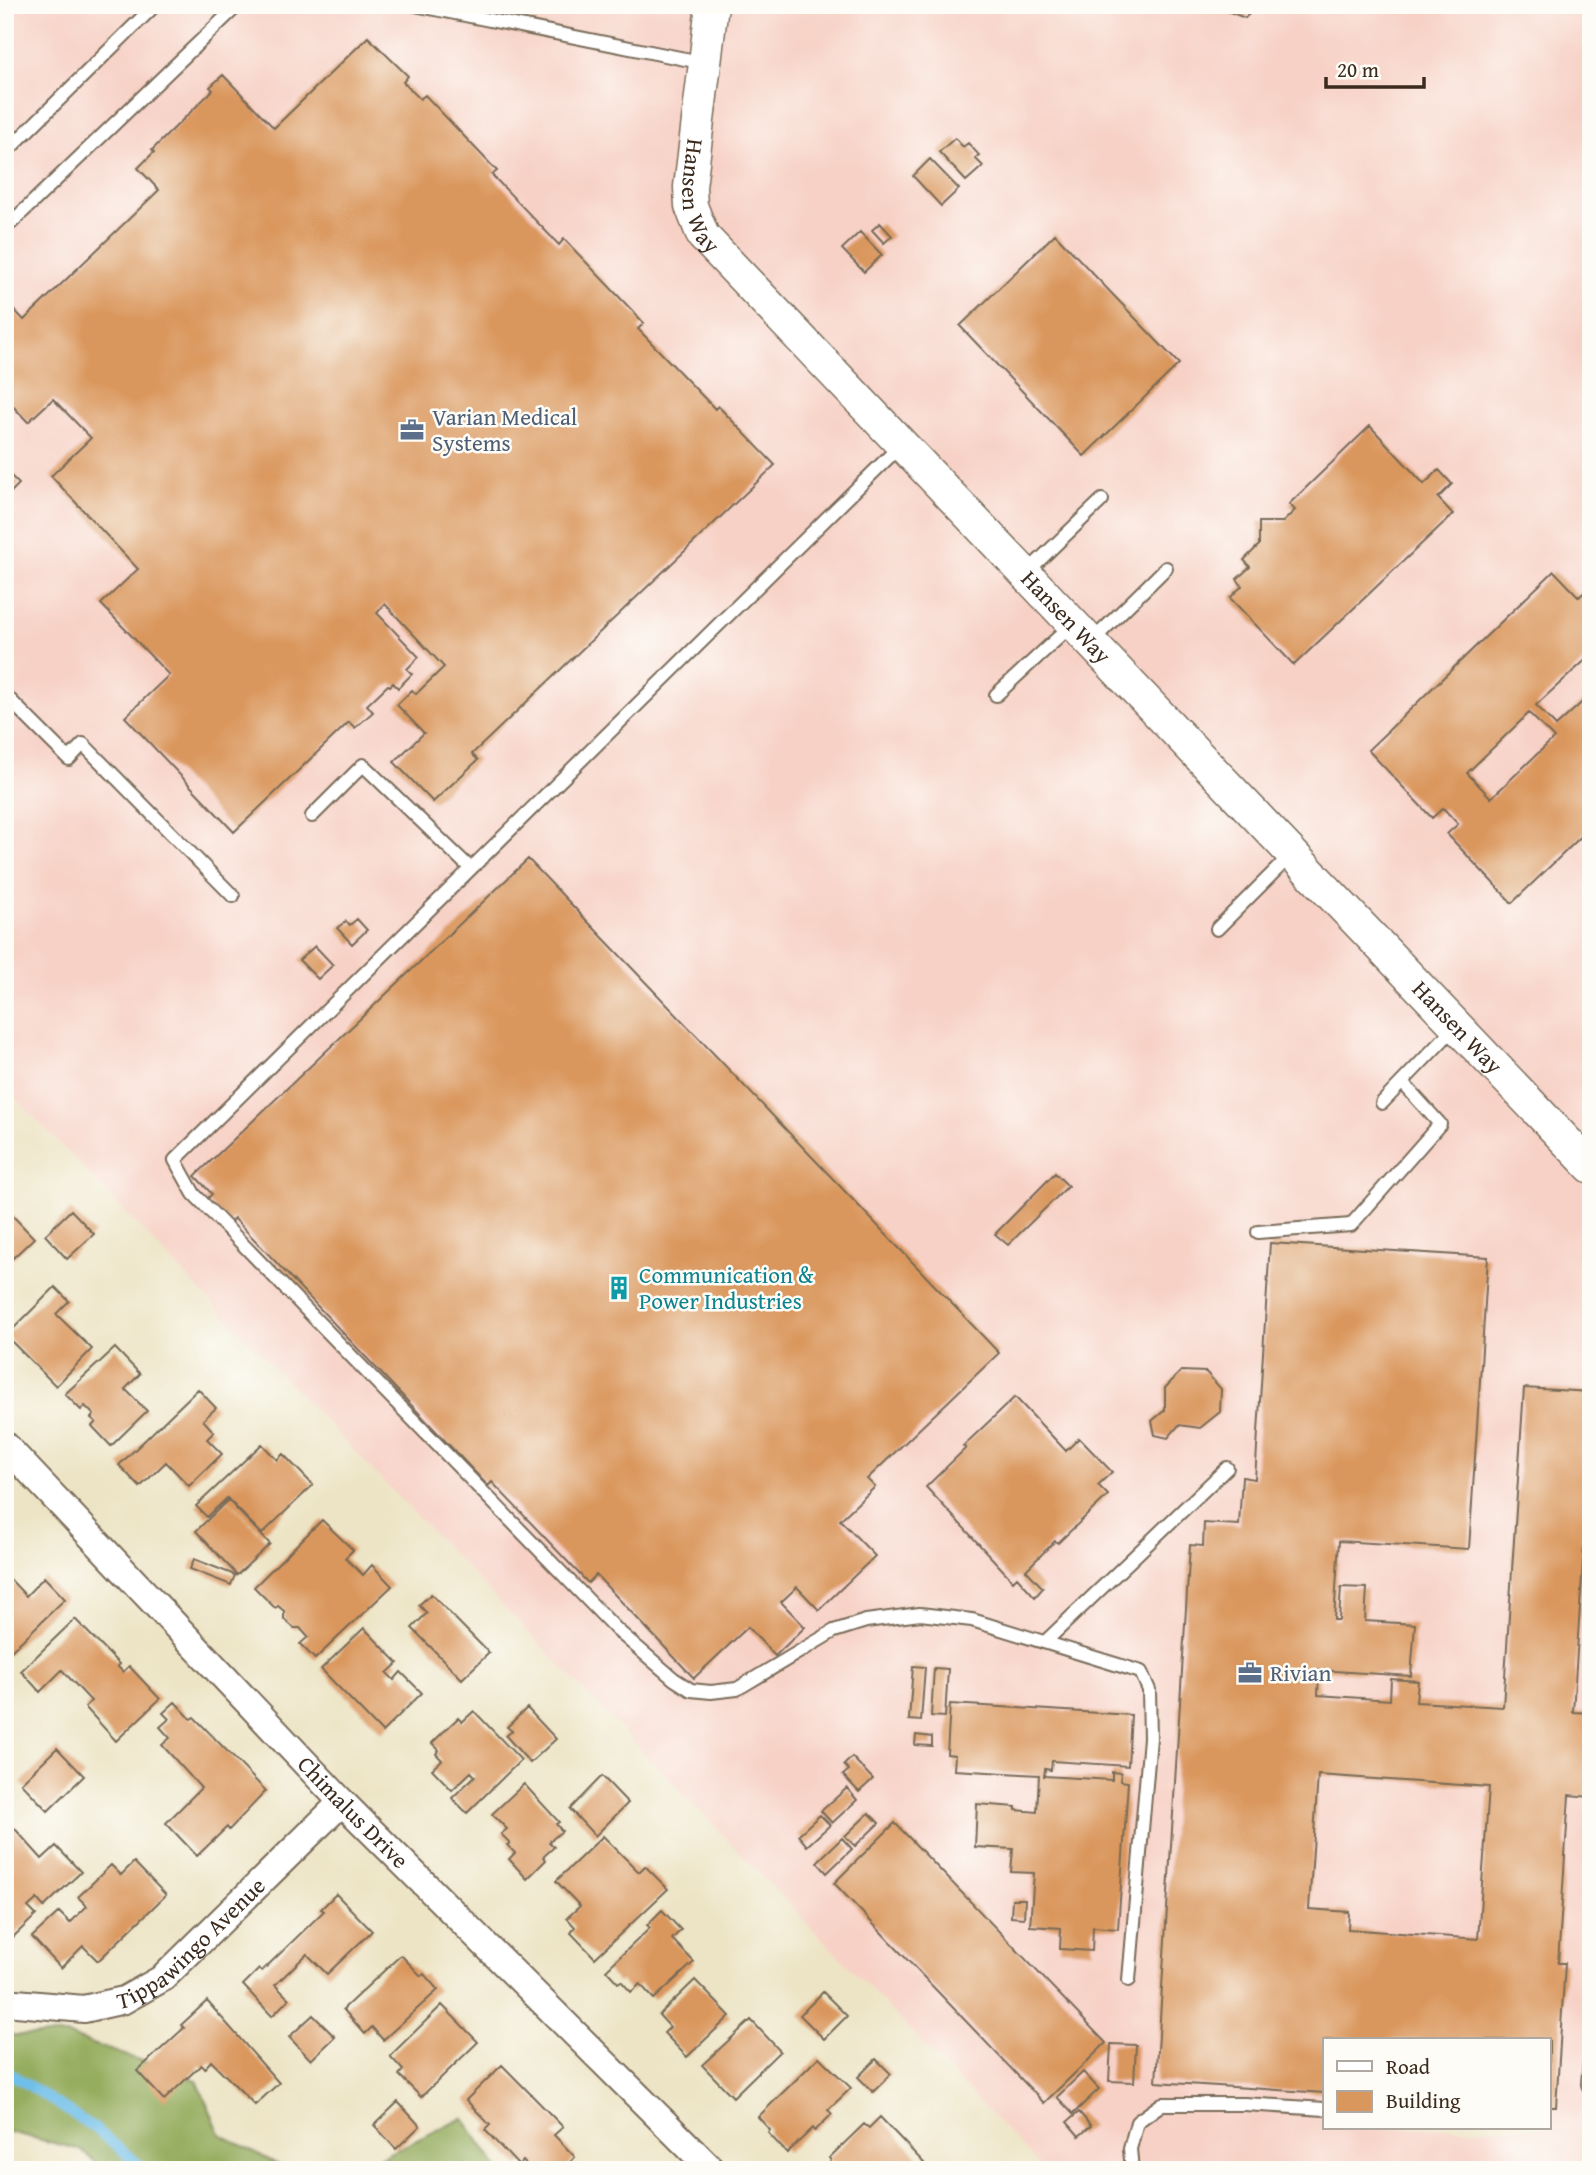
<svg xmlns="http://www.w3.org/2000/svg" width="1596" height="2175" viewBox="0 0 1596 2175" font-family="'Gentium Book Plus',serif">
<rect width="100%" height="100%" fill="#fdfcf7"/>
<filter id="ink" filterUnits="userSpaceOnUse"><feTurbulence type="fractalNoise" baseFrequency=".0143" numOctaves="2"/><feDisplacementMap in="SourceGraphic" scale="14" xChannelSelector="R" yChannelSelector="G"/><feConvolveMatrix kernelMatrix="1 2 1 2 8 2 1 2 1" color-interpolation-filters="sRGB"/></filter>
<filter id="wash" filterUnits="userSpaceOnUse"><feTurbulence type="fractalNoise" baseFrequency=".00686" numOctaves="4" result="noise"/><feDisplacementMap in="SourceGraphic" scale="28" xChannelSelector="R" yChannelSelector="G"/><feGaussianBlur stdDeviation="1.57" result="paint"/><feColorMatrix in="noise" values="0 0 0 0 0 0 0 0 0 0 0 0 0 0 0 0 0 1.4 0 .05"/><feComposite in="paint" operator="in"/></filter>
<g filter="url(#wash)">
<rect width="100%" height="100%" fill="#ede4c5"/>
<path fill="#f7d1c6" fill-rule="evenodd" d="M 5,5 L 1591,5 L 1591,2170 L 1044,2170 L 5,1087 ZM 1325,2040 L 1549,2040 L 1549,2128 L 1325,2128 Z"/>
<path fill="#95ad5f" stroke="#686c3e" stroke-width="2" d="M 8,2035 L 67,2035 L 197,2080 L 220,2134 L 288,2170 L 107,2170 L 78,2149 L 5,2131 L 5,2039 Z
M 463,2118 L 499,2170 L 365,2170 L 366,2164 Z"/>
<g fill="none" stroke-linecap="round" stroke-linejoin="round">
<path stroke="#6fbfea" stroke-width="10" d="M 5,2070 L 94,2128 L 146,2170"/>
</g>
<g id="blocks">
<path fill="#da975d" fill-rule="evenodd" d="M 1212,5 L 1258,5 L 1245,18 Z
M 368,37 L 408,76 L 403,82 L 420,99 L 425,95 L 497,171 L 492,175 L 559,245 L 564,239 L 644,323 L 638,329 L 715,409 L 718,406 L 775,465 L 472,754 L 478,760 L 433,802 L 394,762 L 424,733 L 397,705 L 412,690 L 416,694 L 444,667 L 385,604 L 377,613 L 419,657 L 407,669 L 412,674 L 398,688 L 393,683 L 390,686 L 388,685 L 367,705 L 373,712 L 355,728 L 349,722 L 234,832 L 125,717 L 169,675 L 101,604 L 138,569 L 51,476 L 91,438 L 53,399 L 28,422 L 5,398 L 5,300 L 24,320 L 159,190 L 138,168 L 154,152 L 152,150 L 213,90 L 210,87 L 223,75 L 274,128 Z
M 955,138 L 963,147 L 968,143 L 979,155 L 975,158 L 983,166 L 966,181 L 939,152 Z
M 930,159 L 959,189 L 941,206 L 913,176 Z
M 880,223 L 892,236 L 884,243 L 872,230 Z
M 860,232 L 882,255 L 864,272 L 842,249 Z
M 1055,234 L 1179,364 L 1084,456 L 960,326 Z
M 1370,426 L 1424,484 L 1439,470 L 1452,484 L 1438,498 L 1453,514 L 1294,665 L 1230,598 L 1242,586 L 1237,579 L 1250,567 L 1244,560 L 1259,545 L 1259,522 L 1283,522 L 1295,510 L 1289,504 Z
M 5,470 L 19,484 L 5,498 Z
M 1554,571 L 1579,597 L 1591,586 L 1591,655 L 1536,705 L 1556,726 L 1591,694 L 1591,827 L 1512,903 L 1447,834 L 1458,824 L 1443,808 L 1432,818 L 1368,750 ZM 1529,713 L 1554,738 L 1491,798 L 1467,773 Z
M 528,859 L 999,1353 L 867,1479 L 875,1487 L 840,1520 L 875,1556 L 819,1610 L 797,1587 L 781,1602 L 805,1627 L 775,1656 L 748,1627 L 694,1678 L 596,1575 L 588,1583 L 492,1482 L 488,1486 L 234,1218 L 229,1224 L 206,1200 L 212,1194 L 195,1176 Z
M 357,919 L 367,930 L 352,944 L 337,928 L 346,921 L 350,925 Z
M 315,946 L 333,965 L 318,979 L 299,960 Z
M 1055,1173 L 1068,1186 L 1008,1245 L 995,1234 Z
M 71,1210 L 94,1234 L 67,1259 L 45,1235 Z
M 11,1214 L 34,1238 L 13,1258 L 12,1256 L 5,1262 L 5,1219 Z
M 1270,1243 L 1488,1257 L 1469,1549 L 1339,1541 L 1334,1620 L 1339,1620 L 1341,1587 L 1367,1588 L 1365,1621 L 1415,1624 L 1411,1676 L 1319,1670 L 1318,1695 L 1390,1700 L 1391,1679 L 1418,1681 L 1416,1702 L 1503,1707 L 1524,1388 L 1591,1392 L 1591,1440 L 1573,1712 L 1591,1713 L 1591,1797 L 1569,1795 L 1558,1963 L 1565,1963 L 1556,2107 L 1549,2107 L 1549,2040 L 1325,2040 L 1325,2093 L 1156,2082 L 1190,1545 L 1203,1546 L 1204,1523 L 1239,1525 L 1242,1477 L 1255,1479 ZM 1318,1775 L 1489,1787 L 1478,1939 L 1348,1929 L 1349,1912 L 1309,1909 Z
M 55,1287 L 69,1301 L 56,1314 L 92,1349 L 56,1386 L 6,1336 Z
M 115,1348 L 140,1374 L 125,1389 L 147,1411 L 111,1446 L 92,1426 L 96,1422 L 91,1418 L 94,1415 L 85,1406 L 81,1410 L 65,1394 Z
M 1181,1371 L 1206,1372 L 1221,1389 L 1220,1412 L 1200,1428 L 1179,1425 L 1168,1438 L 1155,1435 L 1152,1421 L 1165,1410 L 1165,1388 Z
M 198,1389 L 216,1408 L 203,1420 L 214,1432 L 207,1439 L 222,1454 L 189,1486 L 166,1462 L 140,1487 L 119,1465 Z
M 1015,1397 L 1066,1451 L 1079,1438 L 1112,1472 L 1098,1485 L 1108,1495 L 1058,1543 L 1055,1541 L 1026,1570 L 1043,1588 L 1035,1597 L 1017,1577 L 1013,1581 L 926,1487 L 966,1448 L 963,1446 Z
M 262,1444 L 277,1460 L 283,1454 L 313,1485 L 262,1534 L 227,1498 L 207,1517 L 196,1506 Z
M 228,1500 L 270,1544 L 237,1575 L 196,1531 Z
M 322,1520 L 353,1550 L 345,1558 L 363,1575 L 372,1565 L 392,1586 L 315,1659 L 300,1644 L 308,1637 L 300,1628 L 294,1628 L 284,1619 L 284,1611 L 278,1606 L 275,1608 L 254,1587 Z
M 194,1559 L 235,1575 L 231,1585 L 190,1569 Z
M 7,1576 L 26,1596 L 44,1577 L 65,1599 L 5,1657 Z
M 431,1594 L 489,1653 L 462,1679 L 412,1628 L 427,1613 L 419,1605 Z
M 75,1619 L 119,1664 L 117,1666 L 123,1672 L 129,1666 L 160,1699 L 116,1741 L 85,1707 L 91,1701 L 62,1670 L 40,1692 L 21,1671 Z
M 364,1628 L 398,1663 L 387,1673 L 394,1680 L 401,1672 L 422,1693 L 382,1732 L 321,1669 Z
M 913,1666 L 925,1667 L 921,1721 L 909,1720 Z
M 934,1668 L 948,1669 L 945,1717 L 931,1716 Z
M 175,1702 L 191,1719 L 194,1717 L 266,1791 L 229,1830 L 227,1827 L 197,1856 L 166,1823 L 201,1788 L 162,1745 L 170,1738 L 160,1727 L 169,1719 L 163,1713 Z
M 950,1704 L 1131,1715 L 1128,1766 L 1052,1761 L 1051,1770 L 1045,1769 L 1044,1776 L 1112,1780 L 1112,1772 L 1121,1773 L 1120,1781 L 1128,1782 L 1118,1929 L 1093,1927 L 1092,1951 L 1060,1949 L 1061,1928 L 1030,1926 L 1034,1873 L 1011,1872 L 1013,1849 L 975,1847 L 977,1804 L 1016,1807 L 1016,1810 L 1037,1812 L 1039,1775 L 954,1770 L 955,1755 L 947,1754 Z
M 527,1708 L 556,1739 L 530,1763 L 506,1736 L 512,1731 L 507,1727 Z
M 474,1711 L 521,1760 L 467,1813 L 452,1798 L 475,1776 L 471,1772 L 452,1790 L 432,1769 L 442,1760 L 436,1754 L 439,1750 L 432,1743 L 458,1718 L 462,1722 Z
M 916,1735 L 932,1737 L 932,1746 L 915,1745 Z
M 57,1748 L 84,1776 L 48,1811 L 21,1783 Z
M 852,1757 L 873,1779 L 859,1792 L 843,1775 L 849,1770 L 844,1765 Z
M 602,1776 L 628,1803 L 595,1836 L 570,1809 Z
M 524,1784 L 559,1822 L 556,1824 L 562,1831 L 549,1842 L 554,1847 L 543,1857 L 546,1860 L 527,1879 L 509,1859 L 515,1853 L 507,1845 L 510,1843 L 501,1834 L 507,1829 L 492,1814 Z
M 847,1788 L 857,1800 L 832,1823 L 821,1811 Z
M 869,1813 L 879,1823 L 855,1846 L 845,1836 Z
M 820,1815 L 830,1825 L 807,1846 L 798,1835 Z
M 8,1821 L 42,1859 L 56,1846 L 81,1872 L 44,1907 L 37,1899 L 28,1907 L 36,1915 L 9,1941 L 5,1937 L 5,1903 L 13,1895 L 5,1887 L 5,1824 Z
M 895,1823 L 1106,2043 L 1044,2103 L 834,1883 Z
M 603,1836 L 639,1872 L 645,1866 L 668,1889 L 595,1958 L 571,1933 L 575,1927 L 567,1918 L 580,1906 L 556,1881 Z
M 842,1838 L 852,1849 L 827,1873 L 817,1862 Z
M 134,1862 L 166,1895 L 98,1961 L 83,1946 L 61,1968 L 32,1937 L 59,1912 L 70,1923 L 87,1906 L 78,1897 L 111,1865 L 121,1875 Z
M 336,1894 L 372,1931 L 327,1974 L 307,1954 L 275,1985 L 289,1999 L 272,2016 L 243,1985 L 259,1969 L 262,1971 L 324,1911 L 321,1909 Z
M 1012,1899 L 1025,1899 L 1024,1918 L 1011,1917 Z
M 662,1910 L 681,1930 L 672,1939 L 694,1962 L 654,1999 L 640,1984 L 631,1992 L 621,1981 L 618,1983 L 606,1970 L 650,1928 L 647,1925 Z
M 401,1955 L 421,1976 L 424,1974 L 438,1990 L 383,2040 L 372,2027 L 365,2034 L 343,2009 Z
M 695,1980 L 730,2016 L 687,2057 L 664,2033 L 670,2027 L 659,2015 Z
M 823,1992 L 847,2016 L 824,2039 L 800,2015 Z
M 207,2001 L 279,2083 L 255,2105 L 211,2061 L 204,2069 L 201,2065 L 164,2100 L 137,2071 L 184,2028 L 181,2025 Z
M 442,2005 L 478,2042 L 421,2097 L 399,2075 L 403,2070 L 390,2056 Z
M 313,2015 L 335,2037 L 311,2060 L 289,2037 Z
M 751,2020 L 780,2051 L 733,2097 L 702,2065 Z
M 1111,2044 L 1136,2045 L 1134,2082 L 1109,2081 Z
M 819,2057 L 851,2088 L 828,2110 L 832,2114 L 815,2131 L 813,2128 L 787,2153 L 768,2133 L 770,2130 L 758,2117 Z
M 876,2059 L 891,2074 L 873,2092 L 858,2077 Z
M 502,2065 L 563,2127 L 554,2135 L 575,2157 L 563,2170 L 532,2170 L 523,2161 L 519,2166 L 485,2130 L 490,2125 L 466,2100 Z
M 1083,2072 L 1099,2089 L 1073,2114 L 1057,2097 Z
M 398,2102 L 420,2126 L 396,2149 L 374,2125 Z
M 1079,2112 L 1091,2126 L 1079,2136 L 1067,2122 Z
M 880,2117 L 924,2163 L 917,2170 L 837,2170 L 830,2162 L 831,2160 L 829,2158 L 864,2124 L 869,2128 Z"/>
</g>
</g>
<g filter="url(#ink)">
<use href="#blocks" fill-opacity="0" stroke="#796b58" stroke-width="2"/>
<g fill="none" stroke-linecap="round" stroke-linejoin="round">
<g stroke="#796b58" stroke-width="16">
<path id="service" d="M 415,5 L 705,63
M 5,153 L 155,5
M 5,217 L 11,223 L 238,5
M 901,445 L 175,1160 L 194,1194 L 617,1630 L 674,1679 L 691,1690 L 711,1692 L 737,1689 L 834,1631 L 866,1621 L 920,1614 L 972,1620 L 1141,1672 L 1149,1690 L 1150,1738 L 1129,1980
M 1025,574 L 1102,500
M 1091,642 L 1166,568
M 5,695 L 69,759 L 83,744 L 233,896
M 996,695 L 1073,624
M 312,816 L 363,765 L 470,868
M 1217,929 L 1291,855
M 1382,1103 L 1456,1026
M 1258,1232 L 1351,1225 L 1440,1124 L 1402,1082
M 1045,1642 L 1227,1468
M 1591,2049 L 1588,2084 L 1591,2091
M 1132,2170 L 1130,2149 L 1137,2122 L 1162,2104 L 1244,2104 L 1325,2109"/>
</g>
<g stroke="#796b58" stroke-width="30">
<g id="minor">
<path id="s1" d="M 5,1445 L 342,1802 L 712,2170"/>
<path id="s2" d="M 5,2002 L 84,2009 L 124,2000 L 163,1978 L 342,1802"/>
</g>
</g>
<g stroke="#796b58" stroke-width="35">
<g id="tertiary">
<path id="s3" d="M 712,5 L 690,187 L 691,206 L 703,236 L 1591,1167"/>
</g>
</g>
<use href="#service" stroke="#fff" stroke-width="12"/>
<use href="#minor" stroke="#fff" stroke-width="26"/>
<use href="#tertiary" stroke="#fff" stroke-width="32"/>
</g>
</g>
<defs>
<g id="office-bare" transform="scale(1.89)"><path d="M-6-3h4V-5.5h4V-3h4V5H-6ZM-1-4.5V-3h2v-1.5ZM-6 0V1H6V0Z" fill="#5c6f8a" stroke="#fdfcf7" stroke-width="2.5" paint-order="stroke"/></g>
<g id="building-bare" transform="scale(1.89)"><path d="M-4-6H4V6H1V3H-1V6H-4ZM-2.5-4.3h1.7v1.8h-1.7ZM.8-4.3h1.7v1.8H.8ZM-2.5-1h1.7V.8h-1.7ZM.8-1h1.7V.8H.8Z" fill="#0f9aa8" stroke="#fdfcf7" stroke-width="2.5" paint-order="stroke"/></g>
</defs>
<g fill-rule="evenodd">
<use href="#office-bare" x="412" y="430"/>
<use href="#building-bare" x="619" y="1288"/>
<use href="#office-bare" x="1250" y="1673"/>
</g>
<g text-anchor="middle" stroke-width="5" stroke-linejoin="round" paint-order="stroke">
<g font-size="23" fill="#3b2a1e" stroke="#fdfcf7">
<text dy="8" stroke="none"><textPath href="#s3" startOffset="194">Hansen Way</textPath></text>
<text dy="8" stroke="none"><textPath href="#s3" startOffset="761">Hansen Way</textPath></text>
<text dy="8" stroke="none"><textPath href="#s3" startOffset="1328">Hansen Way</textPath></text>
<text dy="8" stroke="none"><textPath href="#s1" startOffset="506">Chimalus Drive</textPath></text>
<text dy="8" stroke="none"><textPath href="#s2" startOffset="208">Tippawingo Avenue</textPath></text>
</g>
<g font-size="23" fill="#4e5e75" stroke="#fdfcf7" text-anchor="start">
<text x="432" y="425">Varian Medical<tspan x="432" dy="26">Systems</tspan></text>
<text x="1270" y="1681">Rivian</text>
</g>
<g font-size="23" fill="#0d838f" stroke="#fdfcf7" text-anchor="start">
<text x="639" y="1283">Communication &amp;<tspan x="639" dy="26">Power Industries</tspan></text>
</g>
</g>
<rect width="1596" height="2175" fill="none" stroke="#fdfcf7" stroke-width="28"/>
<rect x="1323" y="2038" width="228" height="91" fill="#fdfcf7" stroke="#afa8a0" stroke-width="2"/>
<rect x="1337" y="2061" width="35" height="10" fill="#ffffff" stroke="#afa8a0" stroke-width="2"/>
<text x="1386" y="2074" font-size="21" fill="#3b2a1e">Road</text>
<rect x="1337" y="2091" width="35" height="21" fill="#da975d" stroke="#afa8a0" stroke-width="2"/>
<text x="1386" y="2108" font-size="21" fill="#3b2a1e">Building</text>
<path d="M1326 77v10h98v-10" fill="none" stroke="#3b2a1e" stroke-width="3.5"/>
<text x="1337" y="77" font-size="21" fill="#3b2a1e" stroke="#fdfcf7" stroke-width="5" paint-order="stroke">20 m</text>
</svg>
